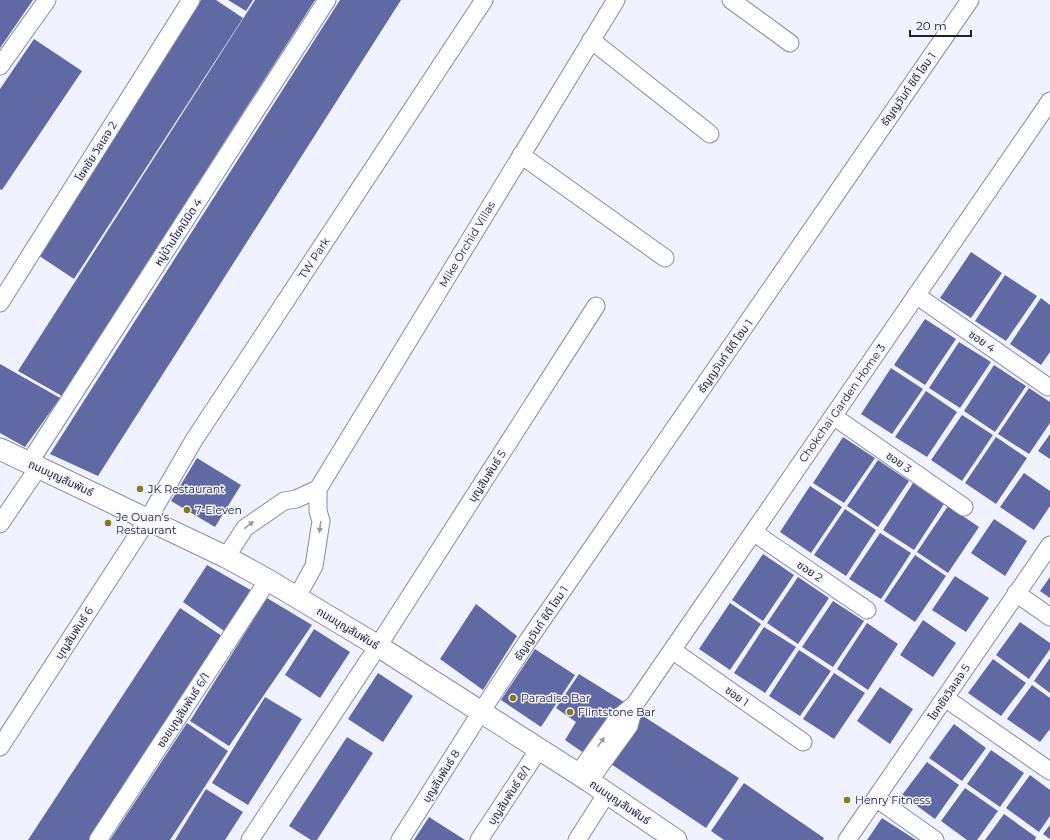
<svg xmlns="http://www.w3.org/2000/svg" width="1050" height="840" viewBox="0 0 1050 840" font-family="Montserrat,'Noto Sans Thai',sans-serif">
<rect width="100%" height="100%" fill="#f0f2fd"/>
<path fill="#6169a4" d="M 0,0 L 33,0 L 0,48 Z
M 201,0 L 216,0 L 243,18 L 74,279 L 38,255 Z
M 228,0 L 253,0 L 246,11 Z
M 255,0 L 315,0 L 62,396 L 18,371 Z
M 340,0 L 401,0 L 98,476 L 50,454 Z
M 34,39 L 82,71 L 2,190 L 0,189 L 0,89 Z
M 971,252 L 1002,273 L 971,318 L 940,298 Z
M 1005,275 L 1037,296 L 1006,341 L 975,321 Z
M 1041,298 L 1050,305 L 1050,352 L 1041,365 L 1010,344 Z
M 925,319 L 956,339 L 925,385 L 894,365 Z
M 959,342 L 991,362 L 960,408 L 929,388 Z
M 0,364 L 60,398 L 25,447 L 0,433 Z
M 994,365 L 1026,386 L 995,432 L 964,411 Z
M 891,368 L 923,389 L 892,434 L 861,414 Z
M 1029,388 L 1050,402 L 1050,423 L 1029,454 L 998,434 Z
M 926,391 L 957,412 L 927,457 L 895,437 Z
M 962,415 L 993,435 L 962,481 L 931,460 Z
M 1050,434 L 1050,459 L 1038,451 Z
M 843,437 L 875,458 L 844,503 L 813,483 Z
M 996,437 L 1027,458 L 996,504 L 965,483 Z
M 197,458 L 241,485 L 215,527 L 171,501 Z
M 878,460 L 909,481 L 878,527 L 847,506 Z
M 1024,473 L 1050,491 L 1050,506 L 1034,530 L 1000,507 Z
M 913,483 L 944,504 L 914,550 L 883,530 Z
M 810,486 L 842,507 L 811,553 L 780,532 Z
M 948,506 L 979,527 L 948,573 L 917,552 Z
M 845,509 L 876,530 L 846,576 L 814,555 Z
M 994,519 L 1027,541 L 1005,576 L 971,553 Z
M 880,533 L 911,553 L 881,599 L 849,579 Z
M 763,554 L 794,575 L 763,621 L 732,600 Z
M 915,555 L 946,576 L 915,622 L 884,601 Z
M 207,565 L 254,592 L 227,633 L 183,602 Z
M 955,576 L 989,598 L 966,632 L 932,610 Z
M 798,577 L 829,598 L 798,644 L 767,623 Z
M 1050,577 L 1050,598 L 1040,591 Z
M 267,598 L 312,625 L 229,746 L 190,721 Z
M 833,601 L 864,621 L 833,667 L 802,647 Z
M 730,603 L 761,624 L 730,670 L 699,649 Z
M 476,604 L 517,636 L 483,690 L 440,659 Z
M 180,608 L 222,636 L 89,840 L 28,840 Z
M 923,620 L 956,643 L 933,677 L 900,655 Z
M 1020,622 L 1050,643 L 1050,649 L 1029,679 L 996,655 Z
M 867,623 L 898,644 L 868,690 L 837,669 Z
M 764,627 L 796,647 L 765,693 L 734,673 Z
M 314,629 L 350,652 L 320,698 L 285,675 Z
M 535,649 L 575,675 L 541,727 L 501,700 Z
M 799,650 L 831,671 L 800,716 L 769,696 Z
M 1050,658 L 1050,693 L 1034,681 Z
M 993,659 L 1026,683 L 1001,716 L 968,693 Z
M 378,673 L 413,696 L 383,742 L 348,719 Z
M 834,673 L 865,693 L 834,739 L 803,719 Z
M 579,674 L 624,702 L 588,756 L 565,740 L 576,722 L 556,708 Z
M 1032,685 L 1050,698 L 1050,729 L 1040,742 L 1007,719 Z
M 880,687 L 913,709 L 890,744 L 857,721 Z
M 265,697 L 302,719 L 248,805 L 212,783 Z
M 640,714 L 739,778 L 706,828 L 608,762 Z
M 187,723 L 228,751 L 170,840 L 110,840 Z
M 954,724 L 986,748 L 962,781 L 929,758 Z
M 347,737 L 373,753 L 317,840 L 311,840 L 289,826 Z
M 991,750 L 1024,773 L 1000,807 L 967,784 Z
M 927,762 L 959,785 L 935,819 L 902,795 Z
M 1030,775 L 1050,790 L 1050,816 L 1039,832 L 1006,808 Z
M 744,783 L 824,838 L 823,840 L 724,840 L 711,831 Z
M 965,788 L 998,811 L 977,840 L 967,840 L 941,821 Z
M 206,789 L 243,812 L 225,840 L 175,840 Z
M 1004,814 L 1036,837 L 1035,840 L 985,840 Z
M 429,817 L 465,840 L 414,840 Z
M 882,818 L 916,840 L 867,840 Z
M 1050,825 L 1050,839 L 1043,834 Z"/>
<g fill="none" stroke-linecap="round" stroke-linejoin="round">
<g stroke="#868ba3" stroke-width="19">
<path id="minor" d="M 731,0 L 790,43
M 591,40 L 710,134
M 0,66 L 47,0
M 521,155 L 665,258
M 916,295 L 1048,387
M 0,303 L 191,0
M 833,416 L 964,507
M 29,463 L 327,0
M 0,524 L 38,468
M 753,532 L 867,610
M 226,557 L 245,528 L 284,501 L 296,499 L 318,489
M 1016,593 L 1050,617
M 297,597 L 314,566 L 321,521 L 318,511 L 318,489 L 616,0
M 672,650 L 803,742
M 945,698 L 1050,771
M 0,747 L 148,519 L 194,440 L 484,0
M 578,774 L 618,718 L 635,704 L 1050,101
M 589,781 L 629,726 L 635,704
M 876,798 L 935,840
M 98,840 L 268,580
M 250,840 L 378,646 L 596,306
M 400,840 L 481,712 L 529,639 L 970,0
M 479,840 L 539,749
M 577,840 L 607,793
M 847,840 L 1050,545"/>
</g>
<g stroke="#868ba3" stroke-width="23">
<path id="tertiary" d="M 0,449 L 226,557 L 268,580 L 378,646 L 589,781 L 676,840"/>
</g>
<use href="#minor" stroke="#fff" stroke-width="17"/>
<use href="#tertiary" stroke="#fff" stroke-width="21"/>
</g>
<defs><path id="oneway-solid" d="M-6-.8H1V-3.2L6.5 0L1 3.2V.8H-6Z"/></defs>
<g fill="#9a9b9f">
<use href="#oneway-solid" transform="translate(249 525) rotate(-38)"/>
<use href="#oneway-solid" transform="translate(320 527) rotate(98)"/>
<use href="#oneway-solid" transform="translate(601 742) rotate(-54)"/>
</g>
<g fill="#89771b" stroke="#f0f2fd" stroke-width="1.5">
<circle cx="140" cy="489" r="4"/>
<circle cx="187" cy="510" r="4"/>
<circle cx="108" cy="523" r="4"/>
<circle cx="513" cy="698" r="4"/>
<circle cx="570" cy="712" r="4"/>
<circle cx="847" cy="800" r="4"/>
</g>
<g text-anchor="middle" stroke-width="3" stroke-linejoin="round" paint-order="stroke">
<g font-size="11" fill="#1f212a" stroke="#f0f2fd">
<text transform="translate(908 89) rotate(-55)" y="4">ธัญญวันท์ ซิตี โฮม 1</text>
<text transform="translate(96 151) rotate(-58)" y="4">โชคชัย วิลเลจ 2</text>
<text transform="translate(178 232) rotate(-57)" y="4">หมู่บ้านโชคนิมิต 4</text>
<text transform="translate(467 244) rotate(-59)" y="4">Mike Orchid Villas</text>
<text transform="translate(314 258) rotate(-57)" y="4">TW Park</text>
<text transform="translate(982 341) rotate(35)" y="4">ซอย 4</text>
<text transform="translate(725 356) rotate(-55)" y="4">ธัญญวันท์ ซิตี โฮม 1</text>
<text transform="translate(842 403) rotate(-55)" y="4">Chokchai Garden Home 3</text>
<text transform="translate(899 462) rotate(35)" y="4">ซอย 3</text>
<text transform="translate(487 476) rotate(-57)" y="4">บุญสัมพันธ์ 5</text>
<text transform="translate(61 478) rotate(25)" y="4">ถนนบุญสัมพันธ์</text>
<text transform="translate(810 571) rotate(34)" y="4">ซอย 2</text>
<text transform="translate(541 623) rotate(-56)" y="4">ธัญญวันท์ ซิตี โฮม 1</text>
<text transform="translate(348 628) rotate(31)" y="4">ถนนบุญสัมพันธ์</text>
<text transform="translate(74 633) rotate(-57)" y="4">บุญสัมพันธ์ 6</text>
<text transform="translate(949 692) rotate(-56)" y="4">โชคชัยวิลเลจ 5</text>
<text transform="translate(737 696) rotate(35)" y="4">ซอย 1</text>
<text transform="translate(183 710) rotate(-57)" y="4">ซอยบุญสัมพันธ์ 6/1</text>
<text transform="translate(441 776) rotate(-58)" y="4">บุญสัมพันธ์ 8</text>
<text transform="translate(509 795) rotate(-57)" y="4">บุญสัมพันธ์ 8/1</text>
<text transform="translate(620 802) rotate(34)" y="4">ถนนบุญสัมพันธ์</text>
</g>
<g font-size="11" fill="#1f212a" stroke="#f0f2fd" text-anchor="start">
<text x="148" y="493">JK Restaurant</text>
<text x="195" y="514">7-Eleven</text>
<text x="116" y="521">Je Ouan’s<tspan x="116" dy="13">Restaurant</tspan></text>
<text x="521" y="702">Paradise Bar</text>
<text x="578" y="716">Flintstone Bar</text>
<text x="855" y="804">Henry Fitness</text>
</g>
</g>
<path d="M910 30v6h61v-6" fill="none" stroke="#1f212a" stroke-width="2"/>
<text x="916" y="30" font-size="12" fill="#1f212a" stroke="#f0f2fd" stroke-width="3" paint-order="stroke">20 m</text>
</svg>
